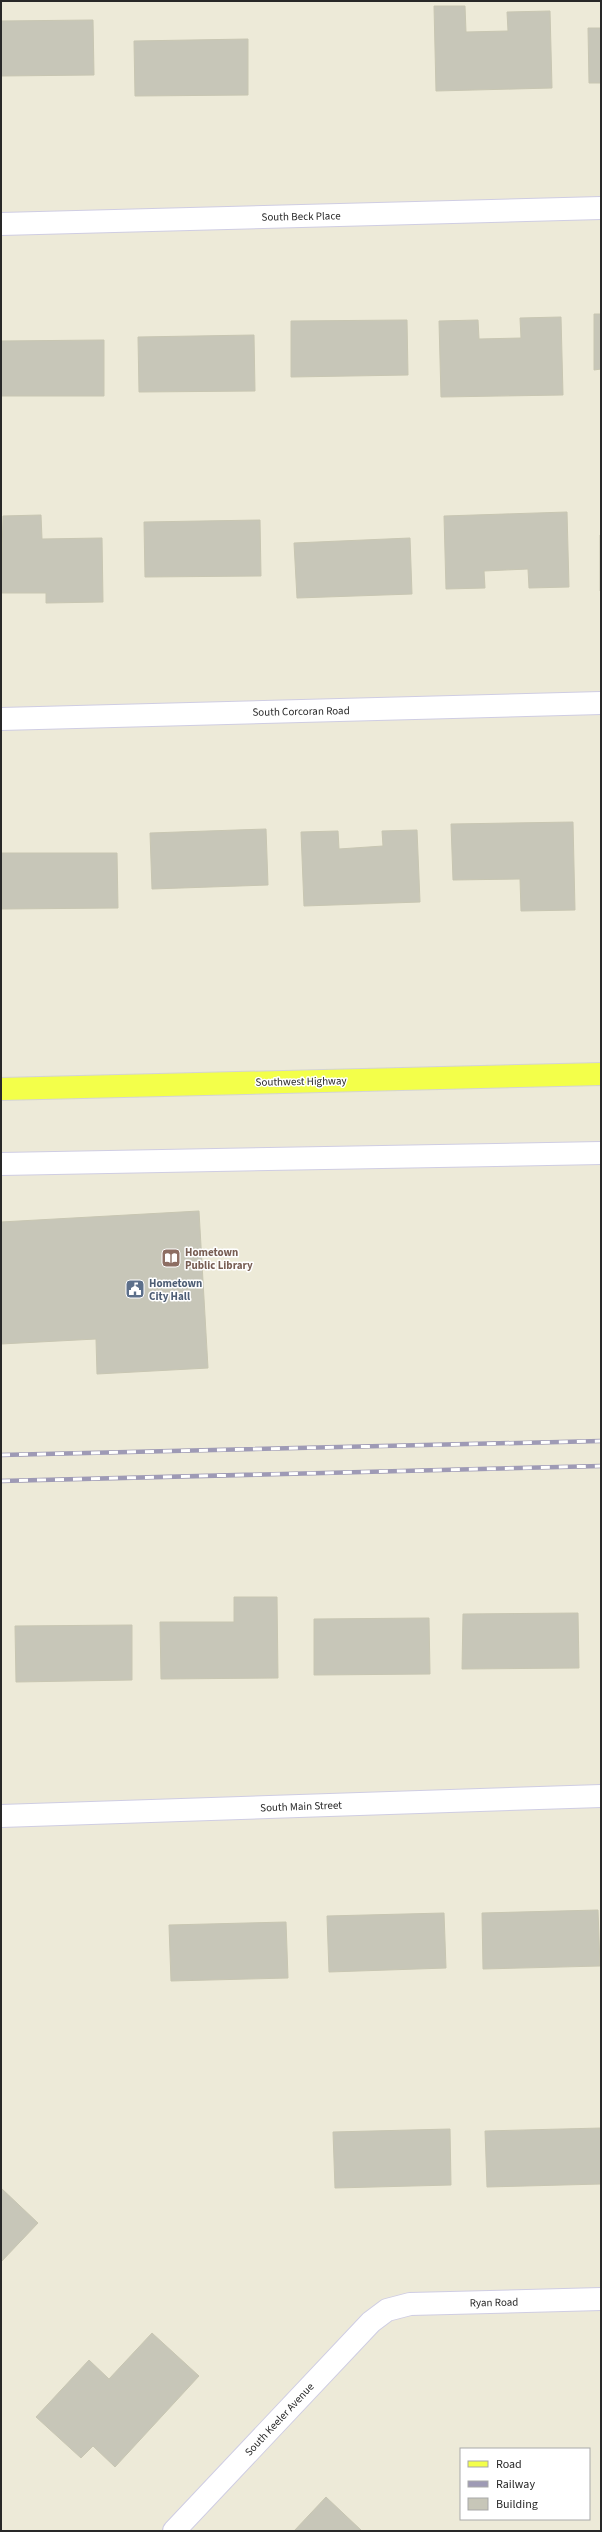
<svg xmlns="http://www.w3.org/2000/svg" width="602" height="2532" viewBox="0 0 602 2532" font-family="'Source Sans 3',sans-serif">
<rect width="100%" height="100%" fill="#edead8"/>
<path fill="#c7c6b8" stroke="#c8c6b2" d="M 434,6 L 465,6 L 466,32 L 508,31 L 507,12 L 550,11 L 552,88 L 436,91 Z
M 93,20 L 94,75 L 1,76 L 1,21 Z
M 588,28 L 601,28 L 601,83 L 589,83 Z
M 248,39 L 248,95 L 135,96 L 134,41 Z
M 594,314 L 601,314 L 601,369 L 594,370 Z
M 561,317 L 563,395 L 441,397 L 439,321 L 478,320 L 479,339 L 521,338 L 520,318 Z
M 407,320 L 408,375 L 291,377 L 291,321 Z
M 254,335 L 255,391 L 139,392 L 138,337 Z
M 104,340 L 104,396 L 1,396 L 1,341 Z
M 567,512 L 569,587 L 529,588 L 528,569 L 484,571 L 485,588 L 446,589 L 444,516 Z
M 41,515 L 42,539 L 102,538 L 103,602 L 46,603 L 46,593 L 1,593 L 3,516 Z
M 260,520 L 261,576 L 145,577 L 144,522 Z
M 600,535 L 601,535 L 601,591 L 600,591 Z
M 410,538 L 412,594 L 297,598 L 294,543 Z
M 573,822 L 575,910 L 521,911 L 520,879 L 453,880 L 451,824 Z
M 266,829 L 268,885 L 152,889 L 150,833 Z
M 417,830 L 420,902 L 304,906 L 301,832 L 338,831 L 339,849 L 383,846 L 382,831 Z
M 1,853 L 117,853 L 118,908 L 2,909 Z
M 199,1211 L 208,1368 L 97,1374 L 96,1339 L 1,1344 L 1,1222 Z
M 234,1597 L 277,1597 L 278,1678 L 161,1679 L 160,1622 L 234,1622 Z
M 578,1613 L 579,1668 L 462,1669 L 463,1614 Z
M 429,1618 L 430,1674 L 314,1675 L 314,1619 Z
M 132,1625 L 132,1680 L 16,1682 L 15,1626 Z
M 598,1910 L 600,1966 L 483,1969 L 482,1913 Z
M 444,1913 L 446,1968 L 329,1972 L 327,1916 Z
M 286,1922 L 288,1978 L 171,1981 L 169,1925 Z
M 601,2128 L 601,2184 L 487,2187 L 485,2131 Z
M 450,2129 L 451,2185 L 335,2188 L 333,2132 Z
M 1,2188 L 38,2223 L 1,2262 Z
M 152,2333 L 199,2376 L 115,2467 L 93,2446 L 81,2458 L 36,2417 L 89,2360 L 109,2379 Z
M 326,2497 L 362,2531 L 294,2531 Z"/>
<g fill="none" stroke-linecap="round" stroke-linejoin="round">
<g stroke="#cfcde3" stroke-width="24">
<path id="minor" d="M 1,224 L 601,208
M 1,719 L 601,703
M 1,1164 L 601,1153
M 1,1816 L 601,1796
M 174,2531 L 371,2322 L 387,2310 L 410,2304 L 601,2299"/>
</g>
<g stroke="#d4d4d4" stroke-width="24">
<path id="primary" d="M 1,1089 L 601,1074"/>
</g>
<use href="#minor" stroke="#fff" stroke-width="22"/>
<use href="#primary" stroke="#f3ff4a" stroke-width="22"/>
<g stroke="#9e9ab5" stroke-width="4.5">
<path id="rail" d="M 1,1455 L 601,1441
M 1,1481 L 601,1466"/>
</g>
<use href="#rail" stroke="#fff" stroke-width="3" stroke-dasharray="9" stroke-linecap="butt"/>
</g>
<defs>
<g id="library-square" transform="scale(1)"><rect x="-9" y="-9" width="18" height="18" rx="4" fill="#8d6e63" stroke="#fff"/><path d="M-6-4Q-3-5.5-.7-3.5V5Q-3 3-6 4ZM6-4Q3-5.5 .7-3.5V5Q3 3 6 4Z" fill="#fff"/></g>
<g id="civic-square" transform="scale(1)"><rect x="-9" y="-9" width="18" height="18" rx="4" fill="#5c6f8a" stroke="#fff"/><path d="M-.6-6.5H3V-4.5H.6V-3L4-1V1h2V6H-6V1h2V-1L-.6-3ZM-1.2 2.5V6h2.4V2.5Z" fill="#fff"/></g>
</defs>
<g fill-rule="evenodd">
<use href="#library-square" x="171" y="1258"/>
<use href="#civic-square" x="135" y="1289"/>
</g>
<g text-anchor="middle" stroke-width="3" stroke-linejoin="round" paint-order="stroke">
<g font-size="11" fill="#282828" stroke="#fff">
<text transform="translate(301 216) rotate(-1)" y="4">South Beck Place</text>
<text transform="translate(301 711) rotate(-1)" y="4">South Corcoran Road</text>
<text transform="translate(301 1081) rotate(-1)" y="4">Southwest Highway</text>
<text transform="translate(301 1806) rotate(-2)" y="4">South Main Street</text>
<text transform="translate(494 2302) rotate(-1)" y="4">Ryan Road</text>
<text transform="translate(279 2419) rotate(-47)" y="4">South Keeler Avenue</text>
</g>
<g font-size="11" font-weight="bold" fill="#785e54" stroke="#fff" text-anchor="start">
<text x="185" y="1256">Hometown<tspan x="185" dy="13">Public Library</tspan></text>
</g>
<g font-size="11" font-weight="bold" fill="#4e5e75" stroke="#fff" text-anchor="start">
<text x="149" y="1287">Hometown<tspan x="149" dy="13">City Hall</tspan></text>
</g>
</g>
<rect width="602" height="2532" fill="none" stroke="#282828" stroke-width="4"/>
<rect x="460" y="2448" width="130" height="72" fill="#ffffff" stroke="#a9a9a9"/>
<rect x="468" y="2461" width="20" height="6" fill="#f3ff4a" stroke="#a9a9a9"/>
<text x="496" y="2468" font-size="12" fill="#282828">Road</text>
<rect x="468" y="2481" width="20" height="6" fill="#9e9ab5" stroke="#a9a9a9"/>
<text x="496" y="2488" font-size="12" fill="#282828">Railway</text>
<rect x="468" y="2498" width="20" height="12" fill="#c7c6b8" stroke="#a9a9a9"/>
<text x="496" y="2508" font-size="12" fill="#282828">Building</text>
</svg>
